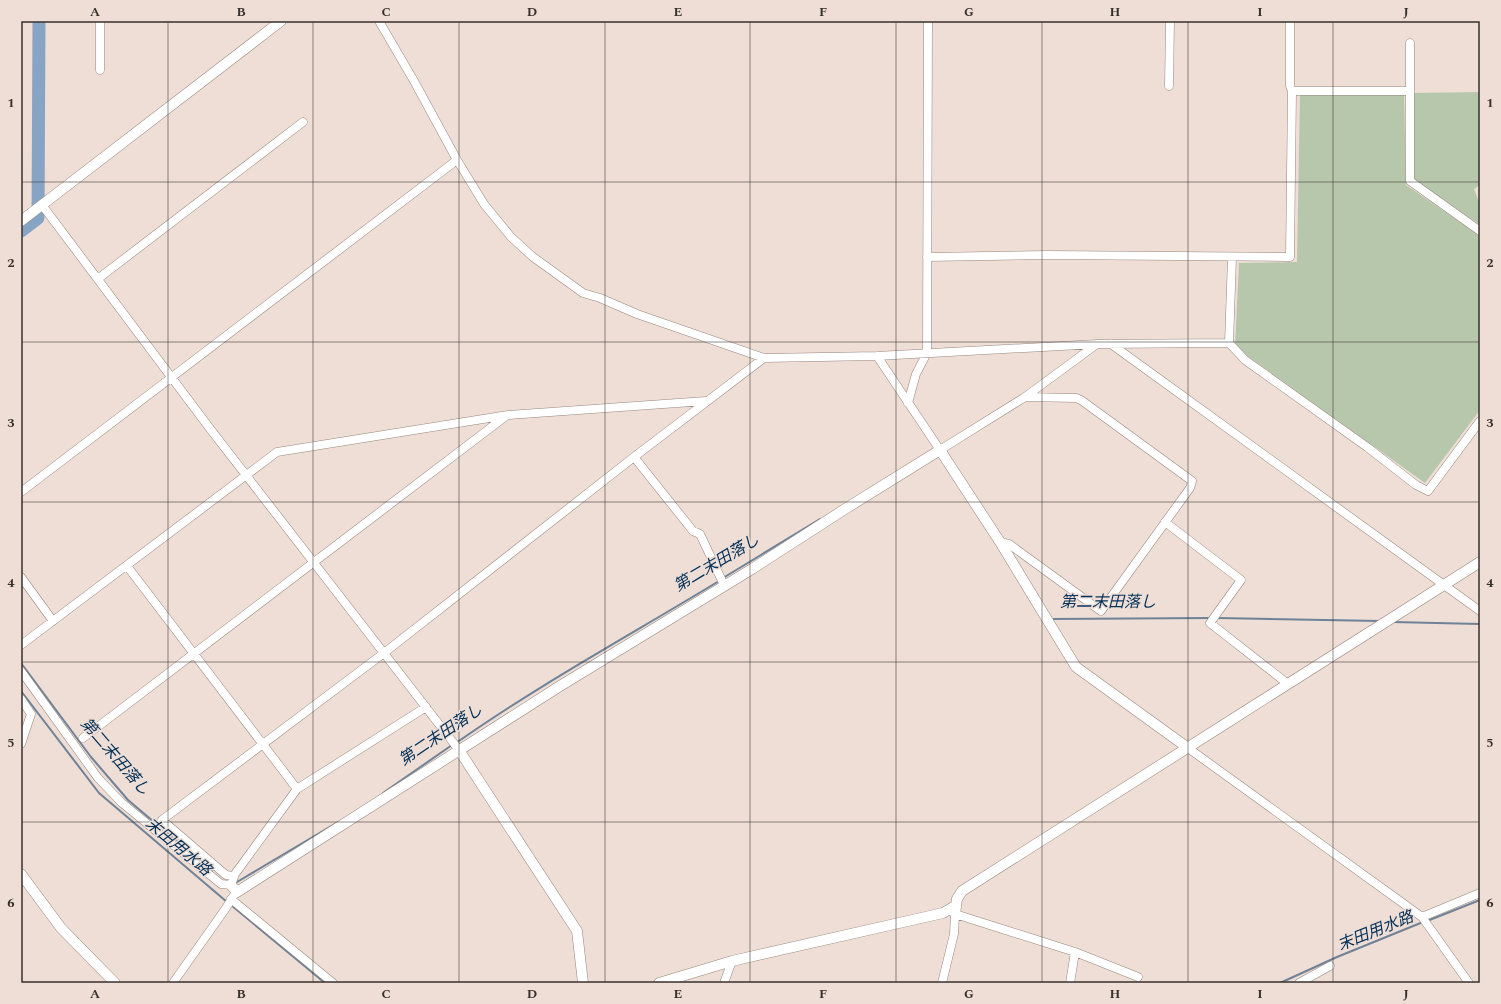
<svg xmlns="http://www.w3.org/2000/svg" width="1501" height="1004" viewBox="0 0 1501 1004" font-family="Spectral,'Noto Sans JP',serif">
<rect width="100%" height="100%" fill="#eeded5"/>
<path fill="#b6c7ab" d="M 1480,92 L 1480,185 L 1474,189 L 1480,205 L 1480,225 L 1412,178 L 1412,93 Z
M 1300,94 L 1404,95 L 1406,185 L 1480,236 L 1480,410 L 1425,483 L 1235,347 L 1239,263 L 1297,262 Z"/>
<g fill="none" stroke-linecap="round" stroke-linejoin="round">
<path stroke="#6f8297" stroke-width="2" d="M 723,578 L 820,519
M 1217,618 L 1379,621
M 1051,619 L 1211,618
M 1393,622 L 1480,624
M 21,663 L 91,757 L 128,800 L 212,871
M 21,691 L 99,793 L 227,902
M 456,743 C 540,684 632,634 719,581
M 383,793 L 452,745
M 235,882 L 237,882 L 338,822
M 231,905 L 325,983
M 1427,921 L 1480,900
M 1280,983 L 1337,957 L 1423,922"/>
<path stroke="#87a4c5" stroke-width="13" d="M 21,231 L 38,218 L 39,21"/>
<g stroke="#96877e" stroke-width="9">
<path id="minor" d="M 379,21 L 414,81 L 457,160 L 484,204 L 511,237 L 533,257 L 583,293 L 600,298 L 637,314 L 764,358 L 877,356 L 1098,344 L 1229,343
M 1410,43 L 1410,181 L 1480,231
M 100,70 L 100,21
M 1169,86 L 1170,21
M 1292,91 L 1409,91
M 42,205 L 211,430 L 459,750
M 927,257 L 1047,255 L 1290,257 L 1292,91 L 1290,86 L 1290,21
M 1232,258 L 1229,343 L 1245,360 L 1367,447 L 1416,485 L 1428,491 L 1480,421
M 99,278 L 303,122
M 1111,344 L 1480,611
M 877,356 L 940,450 L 1025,397 L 1097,344
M 908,403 L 916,374 L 927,353 L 928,21
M 634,457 L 693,531 L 700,534 L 724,585
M 21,492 L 457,160
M 1165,522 L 1241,580 L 1210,623 L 1288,684
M 1000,542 L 1009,544 L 1101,611 L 1190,488 L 1192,481 L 1081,400 L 1076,398 L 1025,397
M 127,566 L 297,789
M 21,577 L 53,621
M 21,645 L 277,452 L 508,415 L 706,401
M 21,671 L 98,778 L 122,803 L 221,884 L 231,885 L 235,874 L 297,789 L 426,707
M 21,699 L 31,714 L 21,744
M 83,738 L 506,416
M 1188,748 L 1422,917 L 1469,983
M 233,876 L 226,875 L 162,820 L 384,653 L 634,457 L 764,358
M 231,899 L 333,983
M 1422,917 L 1480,893
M 173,983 L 226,908 L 234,895
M 724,983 L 732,961
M 942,983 L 954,934 L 955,914 L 1075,952 L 1138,977
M 1070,983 L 1075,952
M 1299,983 L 1330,966"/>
</g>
<g stroke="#96877e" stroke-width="11">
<path id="tertiary" d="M 21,221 L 281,21
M 459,750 L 577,931 L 583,983
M 21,874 L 61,928 L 115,983
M 231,885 L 237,892 L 560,686 L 752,569 L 845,509 L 940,450 L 1000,542 L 1076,667 L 1188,748
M 955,914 L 957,899 L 962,891 C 1134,780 1308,673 1480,562
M 659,983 L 732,961 L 943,913 L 955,906"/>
</g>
<use href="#minor" stroke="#fff" stroke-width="8"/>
<use href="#tertiary" stroke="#fff" stroke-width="10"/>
</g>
<path fill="none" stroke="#37312d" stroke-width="1" stroke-opacity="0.55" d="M 168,21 L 168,983M 313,21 L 313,983M 459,21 L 459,983M 605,21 L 605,983M 750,21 L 750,983M 896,21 L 896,983M 1042,21 L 1042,983M 1188,21 L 1188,983M 1333,21 L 1333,983M 21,182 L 1480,182M 21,342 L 1480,342M 21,502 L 1480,502M 21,662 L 1480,662M 21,822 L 1480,822"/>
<g text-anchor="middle" stroke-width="3" stroke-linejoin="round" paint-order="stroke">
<g font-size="16" font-style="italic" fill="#023059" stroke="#eeded5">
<text transform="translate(716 562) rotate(-31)" y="6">第二末田落し</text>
<text x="1108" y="607">第二末田落し</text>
<text transform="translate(440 734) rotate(-34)" y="6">第二末田落し</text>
<text transform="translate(116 756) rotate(49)" y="6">第二末田落し</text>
<text transform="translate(179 846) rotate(40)" y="6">末田用水路</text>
<text transform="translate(1375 930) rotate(-22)" y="6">末田用水路</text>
</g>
</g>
<rect width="1501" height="1004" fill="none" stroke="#eeded5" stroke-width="44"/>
<rect x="22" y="22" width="1457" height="960" fill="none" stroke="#37312d" stroke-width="1.5"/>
<g font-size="13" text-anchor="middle" font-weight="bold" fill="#37312d">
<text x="95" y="16">A</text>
<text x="241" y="16">B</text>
<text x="386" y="16">C</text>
<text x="532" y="16">D</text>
<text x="678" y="16">E</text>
<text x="823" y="16">F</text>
<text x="969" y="16">G</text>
<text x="1115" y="16">H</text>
<text x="1260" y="16">I</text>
<text x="1406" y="16">J</text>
<text x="11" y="107">1</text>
<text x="1490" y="107">1</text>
<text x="11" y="267">2</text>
<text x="1490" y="267">2</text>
<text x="11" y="427">3</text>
<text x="1490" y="427">3</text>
<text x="11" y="587">4</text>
<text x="1490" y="587">4</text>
<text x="11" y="747">5</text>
<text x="1490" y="747">5</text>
<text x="11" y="907">6</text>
<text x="1490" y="907">6</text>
<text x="95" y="998">A</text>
<text x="241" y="998">B</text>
<text x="386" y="998">C</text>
<text x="532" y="998">D</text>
<text x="678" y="998">E</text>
<text x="823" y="998">F</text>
<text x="969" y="998">G</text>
<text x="1115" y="998">H</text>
<text x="1260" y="998">I</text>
<text x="1406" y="998">J</text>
</g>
</svg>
